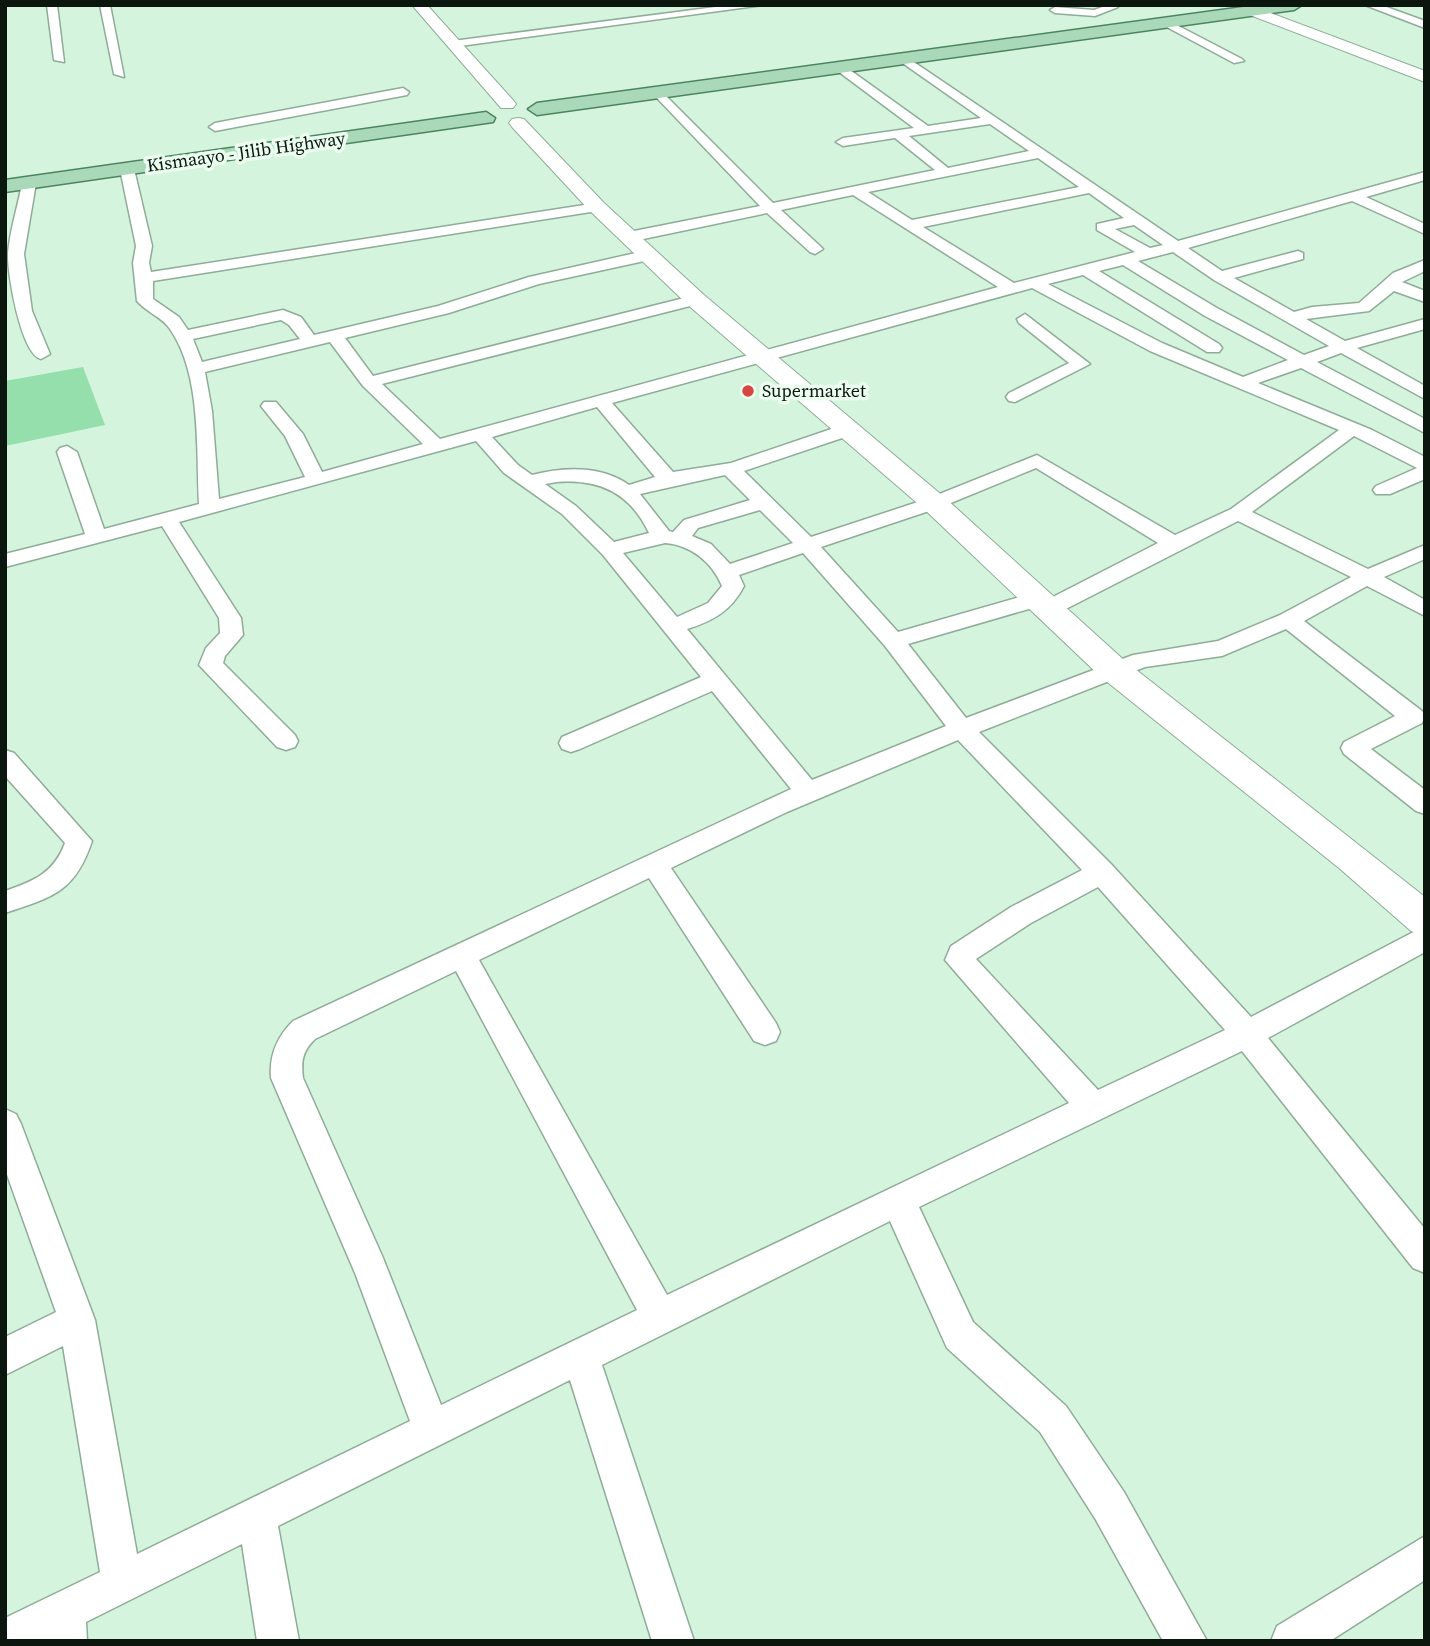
<svg xmlns="http://www.w3.org/2000/svg" width="1430" height="1646" viewBox="0 0 1430 1646" font-family="'Source Serif 4',serif">
<rect width="100%" height="100%" fill="#d4f4dd"/>
<path fill="#94dfac" d="M 83,367 L 105,425 L 5,446 L 5,381 Z"/>
<g fill="none" stroke-linecap="round" stroke-linejoin="round">
<g stroke="#8eac97" stroke-width="3">
<path id="street" d="M 47,5 L 57,5 L 64,62 L 54,60 Z
M 100,5 L 110,5 L 124,77 L 114,74 Z
M 731,5 L 763,5 L 453,47 L 447,44 L 453,41 Z
M 1108,5 L 1118,7 L 1095,16 L 1055,13 L 1050,10 L 1055,7 L 1094,10 Z
M 1365,5 L 1381,5 L 1425,21 L 1425,28 Z
M 1167,20 L 1242,59 L 1244,61 L 1234,63 L 1163,25 L 1162,23 Z
M 905,56 L 1178,241 L 1425,172 L 1425,180 L 1366,197 L 1425,224 L 1425,234 L 1352,201 L 1188,248 L 1222,271 L 1298,251 L 1303,253 L 1303,259 L 1234,278 L 1294,312 L 1312,307 L 1359,303 L 1393,273 L 1425,260 L 1425,271 L 1402,282 L 1425,291 L 1425,302 L 1394,291 L 1369,311 L 1306,319 L 1345,341 L 1425,319 L 1425,329 L 1357,348 L 1425,386 L 1425,399 L 1341,353 L 1317,362 L 1425,419 L 1425,433 L 1301,368 L 1258,383 L 1372,430 L 1425,457 L 1425,479 L 1390,494 L 1376,494 L 1373,490 L 1376,486 L 1417,468 L 1354,436 L 1252,512 L 1368,569 L 1425,545 L 1425,559 L 1384,577 L 1425,600 L 1425,616 L 1367,586 L 1304,621 L 1422,711 L 1425,716 L 1422,723 L 1371,749 L 1425,790 L 1425,814 L 1416,811 L 1344,754 L 1341,748 L 1344,742 L 1395,716 L 1286,629 L 1222,656 L 1145,667 L 979,732 L 1111,864 L 1251,1017 L 1425,926 L 1425,952 L 1268,1038 L 1425,1229 L 1425,1273 L 1413,1268 L 1242,1051 L 919,1207 L 973,1322 L 1066,1406 L 1124,1492 L 1207,1641 L 1163,1641 L 1096,1520 L 1040,1432 L 947,1348 L 890,1221 L 602,1365 L 694,1641 L 652,1641 L 570,1380 L 278,1526 L 299,1641 L 257,1641 L 242,1544 L 86,1622 L 87,1641 L 5,1641 L 5,1618 L 100,1572 L 63,1346 L 5,1375 L 5,1337 L 56,1312 L 5,1169 L 5,1109 L 16,1114 L 21,1124 L 95,1320 L 137,1554 L 410,1421 L 355,1273 L 271,1078 C 269,1055 277,1037 293,1021 L 791,789 L 712,691 L 580,749 L 571,752 L 562,749 L 559,743 L 562,737 L 701,677 L 603,555 L 562,514 L 504,473 L 476,441 L 179,522 L 241,618 L 243,635 L 225,656 L 223,663 L 295,735 L 298,741 L 295,747 L 286,750 L 277,747 L 199,665 L 206,648 L 220,633 L 219,618 L 162,526 L 5,567 L 5,554 L 85,534 L 57,452 L 60,448 L 67,446 L 77,452 L 104,529 L 199,504 C 196,450 202,375 170,329 C 162,317 146,312 137,301 L 133,263 L 136,246 L 120,169 L 127,165 L 134,169 L 152,246 L 149,263 L 151,272 L 597,203 L 604,207 L 597,211 L 153,281 L 153,299 L 179,317 L 188,330 L 283,310 L 301,317 L 314,335 L 438,306 L 529,277 L 649,250 L 657,255 L 649,260 L 539,284 L 449,313 L 345,338 L 373,376 L 696,295 L 704,300 L 702,303 L 382,384 L 440,439 L 998,287 L 853,195 L 781,210 L 820,246 L 823,249 L 815,254 L 810,252 L 767,213 L 629,242 L 621,237 L 629,232 L 760,206 L 656,97 L 656,91 L 660,90 L 773,203 L 935,170 L 895,138 L 843,146 L 836,142 L 843,138 L 914,128 L 839,72 L 837,69 L 843,65 L 928,126 L 981,118 L 901,62 L 901,58 ZM 990,124 L 1029,151 L 948,168 L 909,136 ZM 1038,158 L 1079,187 L 912,220 L 868,192 ZM 1089,193 L 1124,218 L 1097,224 L 1097,230 L 1135,252 L 1014,283 L 923,227 ZM 1134,225 L 1163,245 L 1150,248 L 1115,229 ZM 1173,252 L 1214,280 L 1329,346 L 1304,355 L 1217,308 L 1138,261 ZM 1123,265 L 1205,316 L 1288,360 L 1243,377 L 1162,343 L 1048,284 L 1083,275 L 1207,352 L 1219,352 L 1222,348 L 1219,344 L 1099,271 ZM 1032,288 L 1150,351 L 1339,430 L 1231,509 L 1175,535 L 1037,455 L 927,499 L 811,537 L 744,471 L 857,433 L 859,429 L 857,425 L 843,425 L 731,463 L 673,472 L 612,403 ZM 281,320 L 289,325 L 300,339 L 202,362 L 193,339 ZM 330,342 L 363,386 L 423,444 L 322,472 L 303,434 L 276,402 L 264,402 L 261,406 L 285,436 L 305,477 L 219,499 L 212,411 L 205,372 ZM 597,407 L 655,477 L 629,485 C 601,465 563,467 532,475 L 518,465 L 492,437 ZM 1036,468 L 1158,543 L 1047,600 L 1045,594 L 1037,592 L 898,632 L 821,547 L 941,507 ZM 725,475 L 750,500 L 684,520 L 673,532 L 669,531 L 640,494 ZM 557,482 C 600,479 630,493 649,533 L 614,542 L 576,506 L 545,484 ZM 760,510 L 793,543 L 730,564 L 711,544 L 692,536 L 698,528 ZM 1238,521 L 1351,577 L 1280,615 L 1218,641 L 1133,655 L 966,718 L 908,644 L 1039,606 L 1037,609 L 1040,614 L 1056,614 ZM 665,543 C 691,545 712,562 722,586 L 708,603 L 677,617 L 623,553 ZM 803,553 L 885,646 L 946,726 L 812,780 L 687,629 C 713,621 731,611 744,586 L 739,575 ZM 958,740 L 1082,870 L 1011,907 L 951,946 L 945,960 L 1069,1103 L 667,1295 L 479,960 L 649,878 L 754,1041 L 765,1045 L 776,1041 L 780,1032 L 776,1023 L 671,868 L 787,812 ZM 1098,887 L 1225,1030 L 1098,1090 L 976,959 L 1031,923 ZM 456,971 L 637,1310 L 441,1405 L 383,1258 L 303,1078 C 301,1061 302,1052 315,1039 Z
M 403,88 L 409,92 L 407,95 L 215,131 L 209,127 L 215,123 Z
M 29,179 L 36,183 L 24,254 L 32,311 L 50,354 L 41,359 C 21,354 7,273 8,253 C 10,230 18,206 22,183 Z
M 1025,314 L 1090,364 L 1015,402 L 1009,401 L 1006,397 L 1009,393 L 1069,363 L 1019,323 L 1017,319 Z
M 5,750 L 14,753 L 92,841 C 75,892 53,897 5,913 L 5,891 C 34,881 54,873 65,843 L 5,776 Z
M 1425,1536 L 1425,1580 L 1330,1641 L 1271,1641 L 1277,1626 Z"/>
</g>
<g stroke="#8eac97" stroke-width="2">
<path id="secondary" d="M 412,5 L 427,5 L 513,100 L 516,104 L 513,108 L 501,108 Z
M 1252,6 L 1425,71 L 1425,82 L 1247,14 L 1247,8 Z
M 518,118 L 524,119 L 604,203 L 704,295 L 944,497 L 1125,661 L 1425,897 L 1425,936 L 1411,931 L 1339,868 L 1101,677 L 924,509 L 688,305 L 590,211 L 512,127 L 509,123 L 512,119 Z"/>
</g>
<g stroke="#4d8460" stroke-width="3">
<path id="primary" d="M 1258,5 L 1302,5 L 1294,10 L 537,115 L 528,109 L 537,103 Z
M 486,112 L 495,118 L 493,122 L 5,192 L 5,180 Z"/>
</g>
<use href="#street" fill="#fff" fill-rule="evenodd"/>
<use href="#secondary" fill="#fff" fill-rule="evenodd"/>
<use href="#primary" fill="#a9d9b9" fill-rule="evenodd"/>
</g>
<circle fill="#d54740" stroke="#eafdef" stroke-width="2.5" cx="748" cy="391" r="7"/>
<g text-anchor="middle" stroke-width="7" stroke-linejoin="round" paint-order="stroke">
<g font-size="18" fill="#0b160f" stroke="#eafdef">
<text transform="translate(246 152) rotate(-8)" y="6">Kismaayo - Jilib Highway</text>
</g>
<g font-size="18" fill="#0b160f" stroke="#eafdef" text-anchor="start">
<text x="762" y="397">Supermarket</text>
</g>
</g>
<rect width="1430" height="1646" fill="none" stroke="#0b160f" stroke-width="14"/>
</svg>
